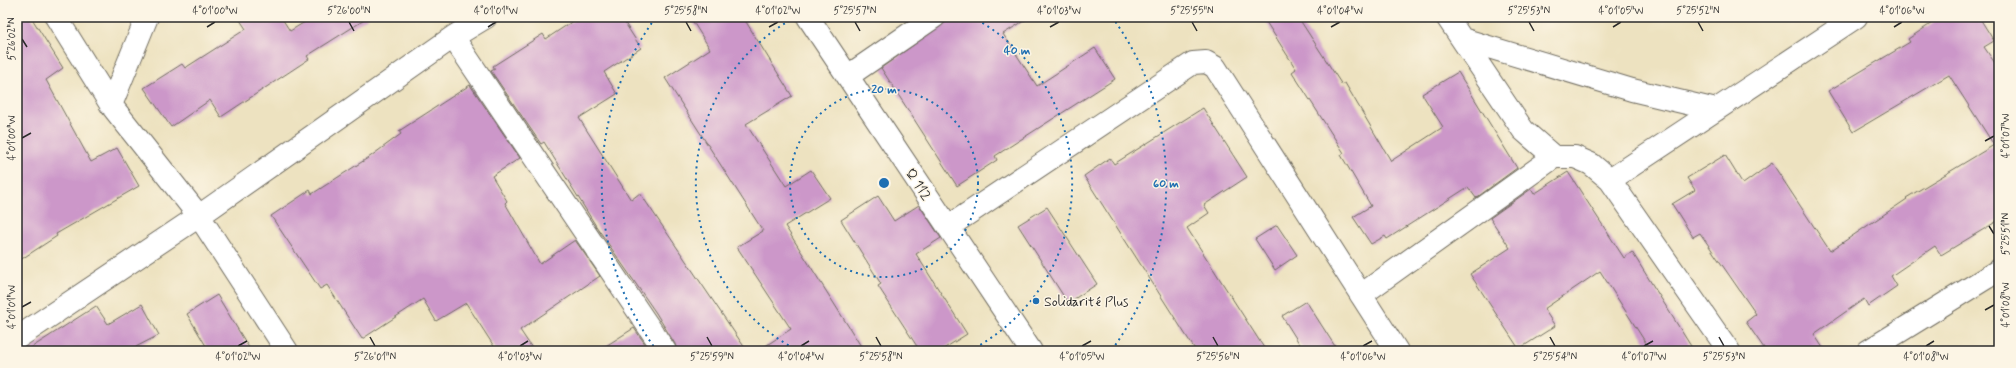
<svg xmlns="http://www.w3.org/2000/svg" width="2016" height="368" viewBox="0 0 2016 368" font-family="Mynerve,sans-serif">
<rect width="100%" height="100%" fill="#fcf5e5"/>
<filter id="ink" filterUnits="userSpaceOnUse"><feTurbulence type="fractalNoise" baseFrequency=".025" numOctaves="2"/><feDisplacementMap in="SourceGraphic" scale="8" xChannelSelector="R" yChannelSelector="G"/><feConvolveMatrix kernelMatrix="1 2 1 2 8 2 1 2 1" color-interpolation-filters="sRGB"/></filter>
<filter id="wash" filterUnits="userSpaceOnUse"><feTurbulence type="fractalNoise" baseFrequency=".012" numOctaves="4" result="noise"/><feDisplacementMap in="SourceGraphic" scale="16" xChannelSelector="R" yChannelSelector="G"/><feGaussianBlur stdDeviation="0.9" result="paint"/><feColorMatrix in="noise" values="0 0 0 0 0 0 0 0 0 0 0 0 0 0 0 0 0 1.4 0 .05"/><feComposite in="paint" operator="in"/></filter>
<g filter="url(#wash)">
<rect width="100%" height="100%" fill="#ede2c0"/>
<g id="blocks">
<path fill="#cc97c9" d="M 17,17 L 31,17 L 63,68 L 46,80 L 91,162 L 117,148 L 139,186 L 56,234 L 57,236 L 17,262 Z
M 238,17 L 281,17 L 290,31 L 313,17 L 369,17 L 307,56 L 309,59 L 221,117 L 210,100 L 171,127 L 144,88 L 182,64 L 185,68 L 246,29 Z
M 579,17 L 621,17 L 641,48 L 604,72 L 617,94 L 579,118 L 631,200 L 640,193 L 747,351 L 677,351 L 675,344 L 656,313 L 596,226 L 544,142 L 541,144 L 491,71 L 495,69 L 493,66 L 543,34 L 546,39 Z
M 690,17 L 743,17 L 792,96 L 746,124 L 786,186 L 811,170 L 830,198 L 785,226 L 864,351 L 758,351 L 791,329 L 737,247 L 763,231 L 665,78 L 710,49 Z
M 953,17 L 1030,17 L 1003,34 L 1037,86 L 1095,48 L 1115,79 L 995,156 L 997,160 L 957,186 L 881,68 Z
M 1263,17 L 1298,17 L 1342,85 L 1345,83 L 1391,161 L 1443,127 L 1422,94 L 1458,72 L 1517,168 L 1476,198 L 1468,187 L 1387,239 L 1385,236 L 1371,244 L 1353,217 L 1371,206 L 1341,155 L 1344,153 L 1292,72 L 1296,69 Z
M 1941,17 L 1979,17 L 1994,41 L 1984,47 L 1999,69 L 1999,220 L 1941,255 L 1935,246 L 1891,276 L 1897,286 L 1868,306 L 1864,299 L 1814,334 L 1825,351 L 1766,351 L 1746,322 L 1756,314 L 1700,233 L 1693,237 L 1672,204 L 1695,190 L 1687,178 L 1725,155 L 1743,184 L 1772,163 L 1830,251 L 1907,199 L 1906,198 L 1994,145 L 1949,75 L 1853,132 L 1828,91 L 1910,42 L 1908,39 Z
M 470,85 L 520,158 L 492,176 L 507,201 L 505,203 L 540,264 L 575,240 L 600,276 L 520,330 L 534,351 L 497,351 L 466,303 L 436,321 L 423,299 L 362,339 L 327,285 L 320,289 L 271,216 L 310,190 L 312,194 L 371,156 L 401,134 L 399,131 Z
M 1203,108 L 1247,177 L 1204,205 L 1209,213 L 1187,228 L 1266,351 L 1196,351 L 1084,176 L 1110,158 L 1114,164 Z
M 1568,172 L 1624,258 L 1632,252 L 1694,351 L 1651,351 L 1600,271 L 1544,309 L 1555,326 L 1519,349 L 1470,274 L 1510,248 L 1490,218 L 1531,189 L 1534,194 Z
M 878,196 L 894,221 L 919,205 L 941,238 L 916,254 L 967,334 L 940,351 L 920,351 L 878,286 L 881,284 L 841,220 Z
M 1047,207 L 1097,284 L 1068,303 L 1018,225 Z
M 1277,225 L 1297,255 L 1275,270 L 1255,239 Z
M 217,295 L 251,351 L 209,351 L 187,314 Z
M 1306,301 L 1338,351 L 1304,351 L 1282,316 Z
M 142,304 L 159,335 L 128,351 L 26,351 L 96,306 L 108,324 Z
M 634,328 L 650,351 L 598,351 Z"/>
</g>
</g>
<g filter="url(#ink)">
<use href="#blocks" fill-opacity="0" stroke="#6f6b5f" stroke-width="1"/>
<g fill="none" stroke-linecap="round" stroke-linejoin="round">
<g stroke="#6f6b5f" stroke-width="24">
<path id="minor" d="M 56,17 L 111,105 L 199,216 L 287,351
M 808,17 L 1031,351
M 1447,17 L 1523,130 L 1554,157 L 1575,157 L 1591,164 L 1610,180 L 1729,351
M 453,37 L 665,351
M 1462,39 L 1632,90 L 1716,110
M 848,76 L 934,17
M 111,105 L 147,17
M 1610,180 L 1856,17
M 948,227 L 1193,63 L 1206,62 L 1215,67 L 1397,351
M 1361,295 L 1554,157
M 17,338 L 199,216 L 453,37 L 486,17
M 1868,351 L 1999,270"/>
</g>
<use href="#minor" stroke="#fff" stroke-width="22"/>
</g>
</g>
<path fill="none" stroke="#2b2b2b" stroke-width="1.5" d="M 349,22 L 354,31M 686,22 L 691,31M 855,22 L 860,31M 1192,22 L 1197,31M 1529,22 L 1534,31M 1698,22 L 1703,31M 207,27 L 215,22M 488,27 L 496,22M 769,27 L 778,22M 1050,27 L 1059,22M 1331,27 L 1340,22M 1613,27 L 1621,22M 1894,27 L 1902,22M 22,39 L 27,47M 22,138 L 31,133M 1985,141 L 1994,136M 1989,226 L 1994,234M 22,307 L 31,302M 1985,310 L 1994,305M 370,337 L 375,346M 707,337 L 712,346M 876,337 L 881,346M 1213,337 L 1218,346M 1550,337 L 1555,346M 1719,337 L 1724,346M 238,346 L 247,341M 520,346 L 528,341M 801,346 L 809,341M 1082,346 L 1091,341M 1363,346 L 1372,341M 1644,346 L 1653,341M 1926,346 L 1934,341"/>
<g fill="none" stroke="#1f6fb2" stroke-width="2" stroke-dasharray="2 4">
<circle cx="884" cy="183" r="94"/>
<path d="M799 351A188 188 0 0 1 796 17M972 17A188 188 0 0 1 969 351"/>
<path d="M657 351A282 282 0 0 1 656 17M1112 17A282 282 0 0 1 1111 351"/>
</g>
<circle fill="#1f6fb2" stroke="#fcf5e5" stroke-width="1.5" cx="1036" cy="301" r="4"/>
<g text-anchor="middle" stroke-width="3" stroke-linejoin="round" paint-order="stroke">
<g font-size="14" fill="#2b2b2b" stroke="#fcf5e5">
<text transform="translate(919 184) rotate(57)" y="5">Q 112</text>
</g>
<g font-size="14" fill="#2b2b2b" stroke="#fcf5e5" text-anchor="start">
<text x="1044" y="306">Solidarité Plus</text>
</g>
</g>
<circle cx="884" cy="183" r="6" fill="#1f6fb2" stroke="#fcf5e5" stroke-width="2"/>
<g font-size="12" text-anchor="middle" font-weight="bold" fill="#1f6fb2" stroke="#fcf5e5" stroke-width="3" stroke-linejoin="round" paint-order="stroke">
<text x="1017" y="54">40 m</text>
<text x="884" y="93">20 m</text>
<text x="1166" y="187">60 m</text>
</g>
<rect width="2016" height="368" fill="none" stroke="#fcf5e5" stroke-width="44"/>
<rect x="22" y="22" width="1972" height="324" fill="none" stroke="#2b2b2b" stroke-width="1.5"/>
<g font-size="10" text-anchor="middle" fill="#2b2b2b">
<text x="215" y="14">4°01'00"W</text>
<text x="349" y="14">5°26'00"N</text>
<text x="496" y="14">4°01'01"W</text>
<text x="686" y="14">5°25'58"N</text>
<text x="778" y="14">4°01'02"W</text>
<text x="855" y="14">5°25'57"N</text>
<text x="1059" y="14">4°01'03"W</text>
<text x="1192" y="14">5°25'55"N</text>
<text x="1340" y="14">4°01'04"W</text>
<text x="1529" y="14">5°25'53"N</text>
<text x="1621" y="14">4°01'05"W</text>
<text x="1698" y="14">5°25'52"N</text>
<text x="1902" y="14">4°01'06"W</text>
<text transform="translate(11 39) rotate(-90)" y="4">5°26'02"N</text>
<text transform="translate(2005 136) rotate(-90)" y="4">4°01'07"W</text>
<text transform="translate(11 138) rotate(-90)" y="4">4°01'00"W</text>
<text transform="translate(2005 234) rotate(-90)" y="4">5°25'51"N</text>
<text transform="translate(2005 305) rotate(-90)" y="4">4°01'08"W</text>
<text transform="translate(11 307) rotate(-90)" y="4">4°01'01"W</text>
<text x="238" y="360">4°01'02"W</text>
<text x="375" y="360">5°26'01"N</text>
<text x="520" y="360">4°01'03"W</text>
<text x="712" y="360">5°25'59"N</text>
<text x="801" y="360">4°01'04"W</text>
<text x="881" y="360">5°25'58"N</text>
<text x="1082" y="360">4°01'05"W</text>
<text x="1218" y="360">5°25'56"N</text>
<text x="1363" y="360">4°01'06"W</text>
<text x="1555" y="360">5°25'54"N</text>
<text x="1644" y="360">4°01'07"W</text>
<text x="1724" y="360">5°25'53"N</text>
<text x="1926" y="360">4°01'08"W</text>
</g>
</svg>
